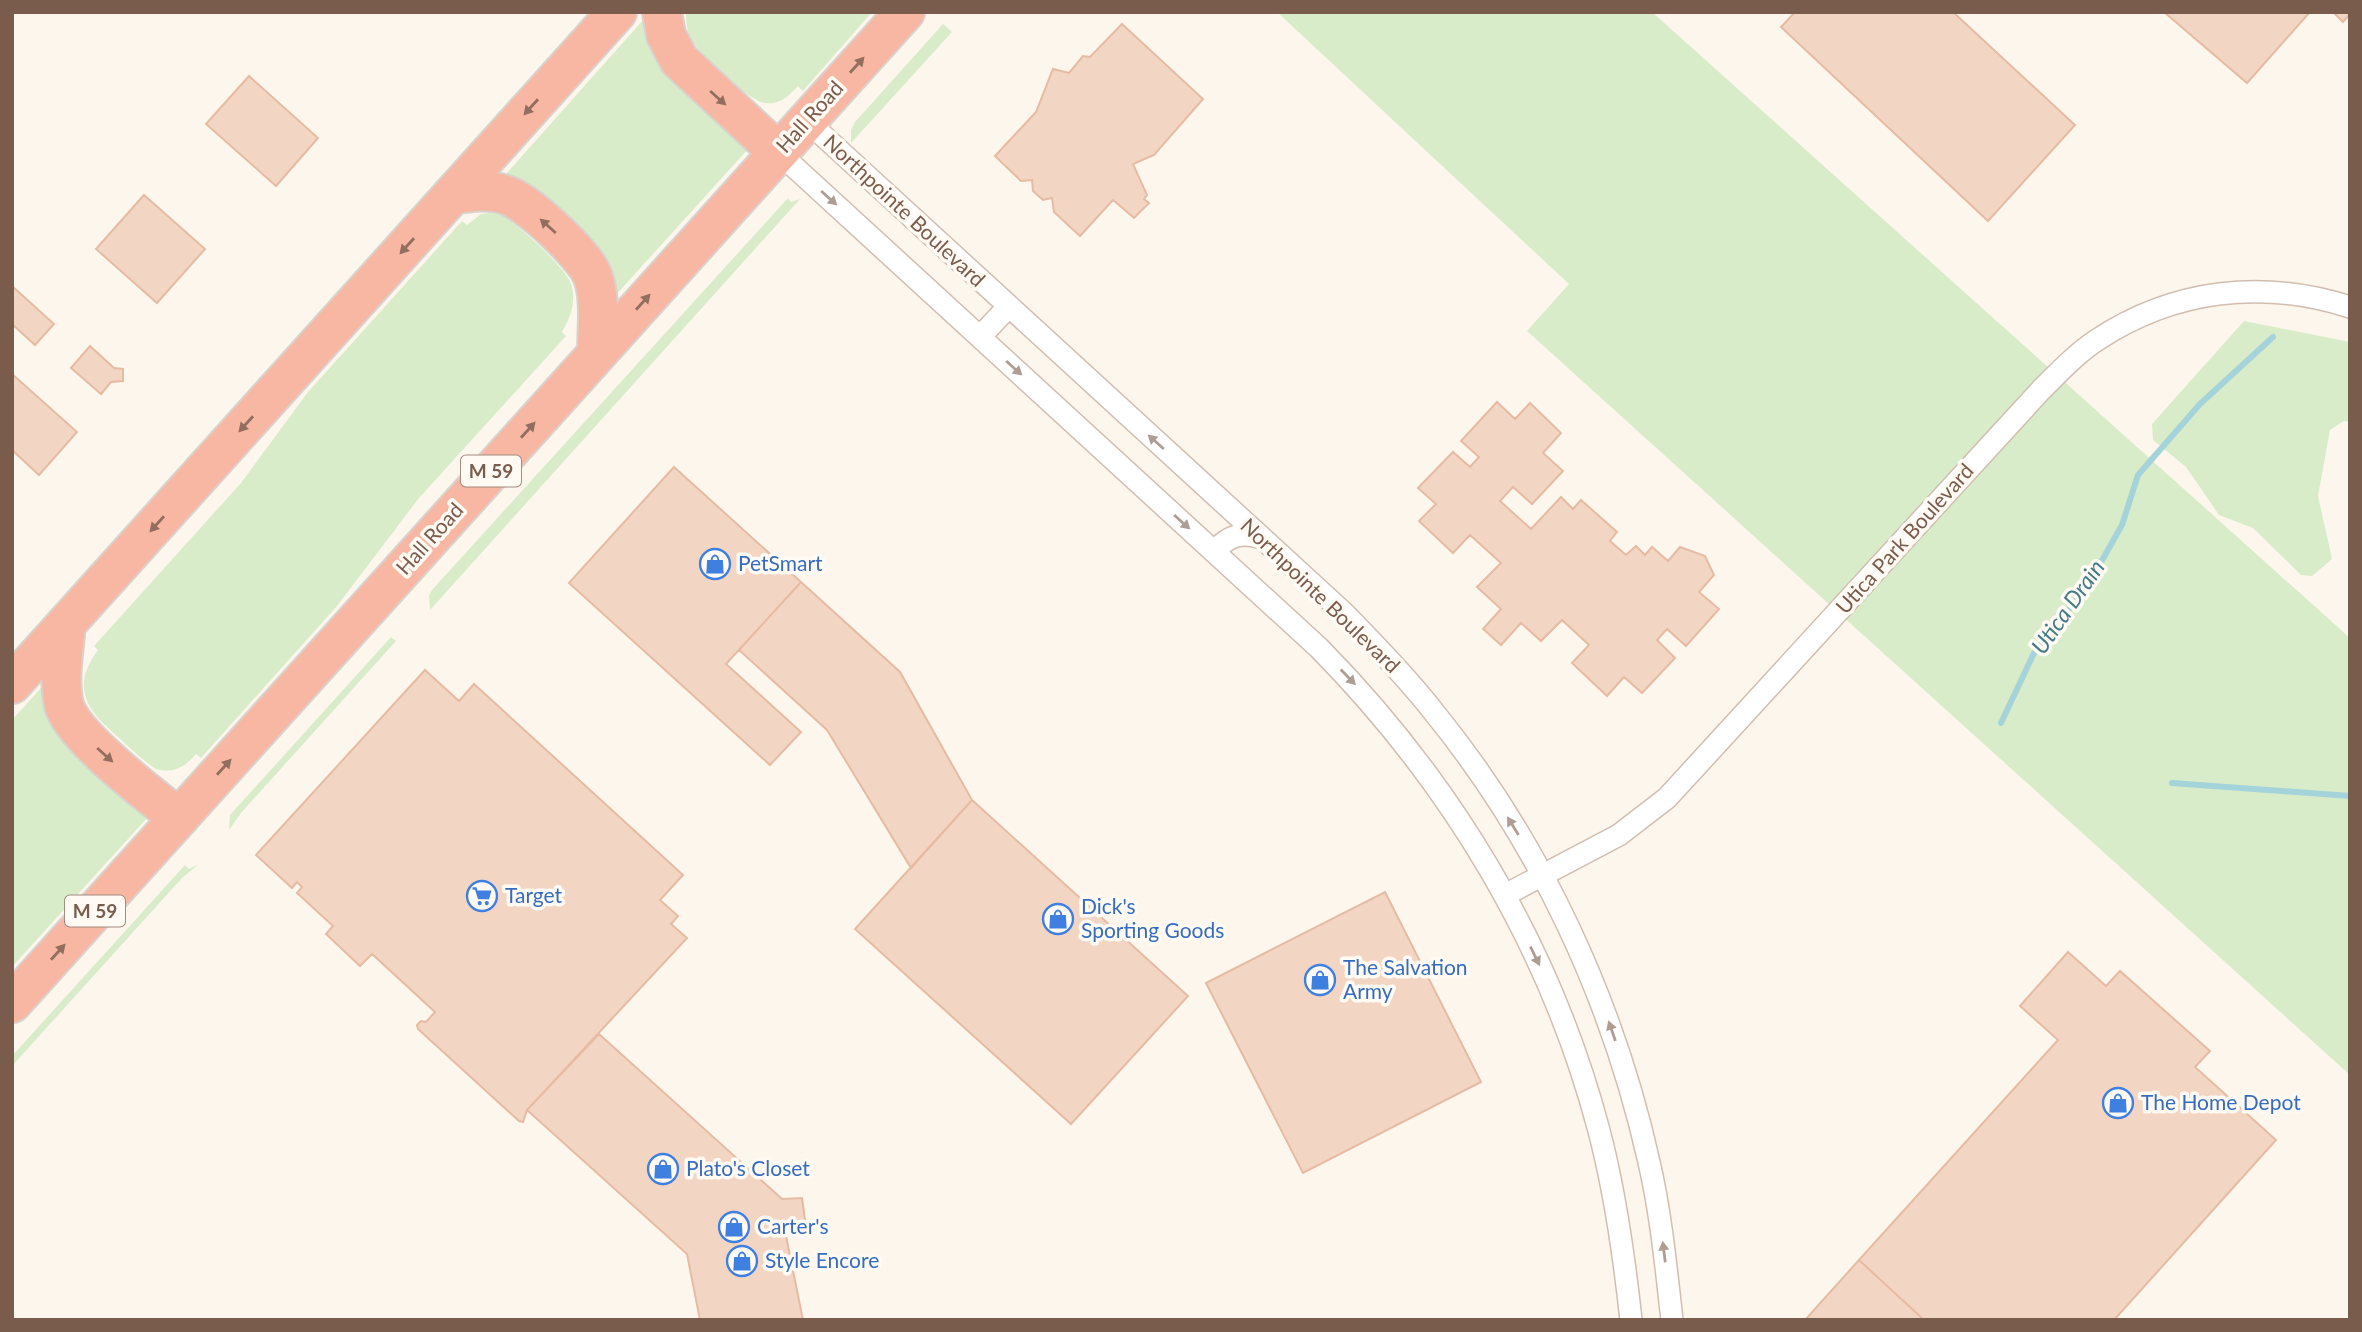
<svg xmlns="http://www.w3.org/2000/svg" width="2362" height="1332" viewBox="0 0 2362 1332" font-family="Lato,sans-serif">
<rect width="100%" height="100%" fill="#fdf6ec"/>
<path fill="#d8ecc9" d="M 686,12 L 872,12 L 803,91 L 798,86 C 789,96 780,105 765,103 C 749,101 699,54 691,39 C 687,31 686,21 686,12 Z
M 1277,12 L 1652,12 L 2350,638 L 2350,1075 L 1527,331 L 1569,284 Z
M 644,19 L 749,148 L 614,297 L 505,175 Z
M 943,24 L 952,32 L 851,143 L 851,130 L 855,122 Z
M 788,198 L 791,202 L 800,199 L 430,610 L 429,596 L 432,590 Z
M 489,213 C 495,213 500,214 505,217 C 520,227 566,268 571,284 C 577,301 570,318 562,332 L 566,336 L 419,498 L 337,606 L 201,758 L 196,754 C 185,767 173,774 156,769 C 142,760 130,748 118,737 C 87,710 70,688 98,650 L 94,646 L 241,483 L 308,392 L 462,221 L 467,225 L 481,214 Z
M 2244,321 L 2350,342 L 2350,422 L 2344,421 L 2330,430 L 2318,496 L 2332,559 L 2312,576 L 2301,575 L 2253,528 L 2219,515 L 2186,467 L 2153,440 L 2152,424 Z
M 391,637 L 396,641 L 241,813 L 229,830 L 230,815 Z
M 44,687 L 147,818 L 12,967 L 12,720 L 41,688 Z
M 199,864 L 182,878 L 12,1066 L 12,1056 L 185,865 L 189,869 Z"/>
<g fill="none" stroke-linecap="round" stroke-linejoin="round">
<path stroke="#a5d3da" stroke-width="6" d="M 2001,723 L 2034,653 L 2087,587 L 2122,525 L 2138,475 L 2200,404 L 2273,337
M 2172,783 L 2350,796"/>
</g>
<path fill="#f3d5c3" stroke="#e6bba3" stroke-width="2" d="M 1795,12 L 1953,12 L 2075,125 L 1988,221 L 1781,27 Z
M 2164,12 L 2310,12 L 2247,83 Z
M 2333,12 L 2350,12 L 2350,14 L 2343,22 Z
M 1122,24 L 1203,99 L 1154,155 L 1133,164 L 1147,195 L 1144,199 L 1149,203 L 1134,218 L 1113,200 L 1080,236 L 1054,212 L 1052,198 L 1043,200 L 1033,191 L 1032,180 L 1021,181 L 995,156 L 1036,112 L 1053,69 L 1069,73 L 1083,56 L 1090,57 Z
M 249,76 L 318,138 L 276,186 L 206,124 Z
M 144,195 L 205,249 L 157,303 L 96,249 Z
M 12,286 L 54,324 L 35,345 L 12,324 Z
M 90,346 L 114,368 L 123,369 L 123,381 L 111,382 L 101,394 L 71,368 Z
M 12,374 L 77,432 L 39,475 L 12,450 Z
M 1497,402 L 1515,419 L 1530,403 L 1561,433 L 1543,453 L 1563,471 L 1532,504 L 1513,487 L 1500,501 L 1531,529 L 1561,497 L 1573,509 L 1581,500 L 1617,532 L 1610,541 L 1626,555 L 1636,546 L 1645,555 L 1652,547 L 1668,561 L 1680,547 L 1705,556 L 1714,575 L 1699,592 L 1719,609 L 1686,646 L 1667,629 L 1657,640 L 1675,658 L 1642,693 L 1624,677 L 1607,696 L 1572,663 L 1589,645 L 1562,620 L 1541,641 L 1521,623 L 1501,645 L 1483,629 L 1501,609 L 1477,587 L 1501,563 L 1470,535 L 1453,553 L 1419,521 L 1436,504 L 1418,488 L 1453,452 L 1470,467 L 1479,457 L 1461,441 Z
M 674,467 L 801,582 L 726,664 L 801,732 L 770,765 L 569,583 Z
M 801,582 L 900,672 L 972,800 L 911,868 L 827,730 L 739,650 Z
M 425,670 L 459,701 L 474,684 L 683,875 L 660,900 L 678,916 L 671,924 L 687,938 L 527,1110 L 523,1122 L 519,1121 L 418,1029 L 417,1025 L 421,1021 L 426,1022 L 435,1012 L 372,954 L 360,966 L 326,934 L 333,926 L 297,893 L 302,887 L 297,882 L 292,888 L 256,855 Z
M 972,800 L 1188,996 L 1071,1124 L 855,929 Z
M 1385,892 L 1481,1082 L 1303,1173 L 1206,983 Z
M 2068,952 L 2106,986 L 2120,971 L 2210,1051 L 2195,1067 L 2276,1140 L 2114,1320 L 1924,1320 L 1859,1260 L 2058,1040 L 2020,1006 Z
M 599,1034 L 782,1199 L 802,1198 L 806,1227 L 785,1231 L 803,1320 L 700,1320 L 687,1254 L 527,1110 Z
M 1859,1260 L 1924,1320 L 1805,1320 Z"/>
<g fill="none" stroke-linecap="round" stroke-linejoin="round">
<g stroke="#d1beb0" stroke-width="24">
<path id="street" d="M 807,121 L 1345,614 C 1377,647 1409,680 1437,716 C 1541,845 1613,1001 1649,1162 C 1661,1214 1666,1267 1672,1320
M 778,152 L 1319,648 C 1451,782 1549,944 1598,1127 C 1615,1190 1624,1255 1631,1320
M 980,337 L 1008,307
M 1214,551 C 1229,536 1241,531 1261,538
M 1505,895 L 1619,835 L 1667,798 L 2041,390 C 2059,372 2077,353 2097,340 C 2174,289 2263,279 2350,307"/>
</g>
<g stroke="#dad1cd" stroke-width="42">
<path id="highway" d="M 662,12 L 666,35 L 679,60 L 778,152
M 452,195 C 470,192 489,189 506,195 C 528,202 585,255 593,277 C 601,299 597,329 597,353
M 66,624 C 64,650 58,679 64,705 C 73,737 151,796 179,818
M 12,684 L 617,12
M 12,1003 L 905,12"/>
</g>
<use href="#street" stroke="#fff" stroke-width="21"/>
<use href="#highway" stroke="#f7b7a3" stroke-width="38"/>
</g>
<defs><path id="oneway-solid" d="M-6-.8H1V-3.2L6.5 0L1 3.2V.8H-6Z" transform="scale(1.75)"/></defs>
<g fill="#936e5e">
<use href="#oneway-solid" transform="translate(857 65) rotate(-48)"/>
<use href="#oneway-solid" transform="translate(718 98) rotate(42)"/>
<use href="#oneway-solid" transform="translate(531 107) rotate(132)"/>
<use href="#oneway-solid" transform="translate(548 226) rotate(-138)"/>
<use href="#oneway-solid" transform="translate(407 246) rotate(132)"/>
<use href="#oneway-solid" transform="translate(643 302) rotate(-48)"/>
<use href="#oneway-solid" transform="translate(246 424) rotate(132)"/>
<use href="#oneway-solid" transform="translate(528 430) rotate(-48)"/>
<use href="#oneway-solid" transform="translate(157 524) rotate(132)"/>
<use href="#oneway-solid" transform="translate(105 755) rotate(42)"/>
<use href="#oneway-solid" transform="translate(224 767) rotate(-48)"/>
<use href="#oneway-solid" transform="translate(58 952) rotate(-48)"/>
</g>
<g fill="#af9d94">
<use href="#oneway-solid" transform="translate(829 198) rotate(42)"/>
<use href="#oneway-solid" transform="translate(1014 368) rotate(42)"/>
<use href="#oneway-solid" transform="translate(1156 442) rotate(-138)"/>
<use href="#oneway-solid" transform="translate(1182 522) rotate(42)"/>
<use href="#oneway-solid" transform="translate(1348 677) rotate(46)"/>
<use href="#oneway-solid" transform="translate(1513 826) rotate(-122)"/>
<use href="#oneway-solid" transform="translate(1535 956) rotate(64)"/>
<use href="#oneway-solid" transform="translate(1612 1031) rotate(-109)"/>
<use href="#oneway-solid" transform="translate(1664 1252) rotate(-97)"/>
</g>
<defs>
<g id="shop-ring" transform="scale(1.575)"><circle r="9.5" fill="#fffaf3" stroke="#3f7fe0" stroke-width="1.5"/><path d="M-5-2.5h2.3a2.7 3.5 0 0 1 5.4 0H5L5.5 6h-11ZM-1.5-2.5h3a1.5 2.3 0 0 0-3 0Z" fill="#3f7fe0"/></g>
<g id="supermarket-ring" transform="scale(1.575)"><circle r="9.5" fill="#fffaf3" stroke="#3f7fe0" stroke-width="1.5"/><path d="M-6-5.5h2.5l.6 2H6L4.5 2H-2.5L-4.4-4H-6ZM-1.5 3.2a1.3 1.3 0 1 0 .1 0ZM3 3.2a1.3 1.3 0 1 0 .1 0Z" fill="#3f7fe0"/></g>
</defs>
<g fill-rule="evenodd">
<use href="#shop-ring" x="715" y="564"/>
<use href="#supermarket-ring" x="482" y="896"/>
<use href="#shop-ring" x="1058" y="919"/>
<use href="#shop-ring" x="1320" y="980"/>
<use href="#shop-ring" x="2118" y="1103"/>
<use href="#shop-ring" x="663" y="1169"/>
<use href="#shop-ring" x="734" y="1227"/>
<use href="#shop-ring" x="742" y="1261"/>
</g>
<g text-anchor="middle" stroke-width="7" stroke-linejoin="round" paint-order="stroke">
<g fill="#fffaf3" stroke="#a28b7f" stroke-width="2">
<rect x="461" y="455.5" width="60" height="31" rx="5"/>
<rect x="65" y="895.5" width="60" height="31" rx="5"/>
</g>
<g font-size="19" font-weight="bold" fill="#7a5c4d">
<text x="491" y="478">M 59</text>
<text x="95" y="918">M 59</text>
</g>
<g font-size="21" fill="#7a5c4d" stroke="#fffaf3">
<text transform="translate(810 117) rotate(-48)" y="7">Hall Road</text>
<text transform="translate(904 211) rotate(43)" y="7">Northpointe Boulevard</text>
<text transform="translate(430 539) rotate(-48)" y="7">Hall Road</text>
<text transform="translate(1905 539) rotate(-48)" y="7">Utica Park Boulevard</text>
<text transform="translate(1320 596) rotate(44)" y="7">Northpointe Boulevard</text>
</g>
<g font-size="21" fill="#366cbe" stroke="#fffaf3" text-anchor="start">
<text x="738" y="571">PetSmart</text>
<text x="505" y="903">Target</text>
<text x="1081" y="914">Dick's<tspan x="1081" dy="24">Sporting Goods</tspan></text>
<text x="1343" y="975">The Salvation<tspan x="1343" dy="24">Army</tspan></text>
<text x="2141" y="1110">The Home Depot</text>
<text x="686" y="1176">Plato's Closet</text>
<text x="757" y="1234">Carter's</text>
<text x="765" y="1268">Style Encore</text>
</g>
<g font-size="23" font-style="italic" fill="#437c86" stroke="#fffaf3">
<text transform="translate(2068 607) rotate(-55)" y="8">Utica Drain</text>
</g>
</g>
<rect width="2362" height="1332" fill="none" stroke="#7a5c4d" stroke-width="28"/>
</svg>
